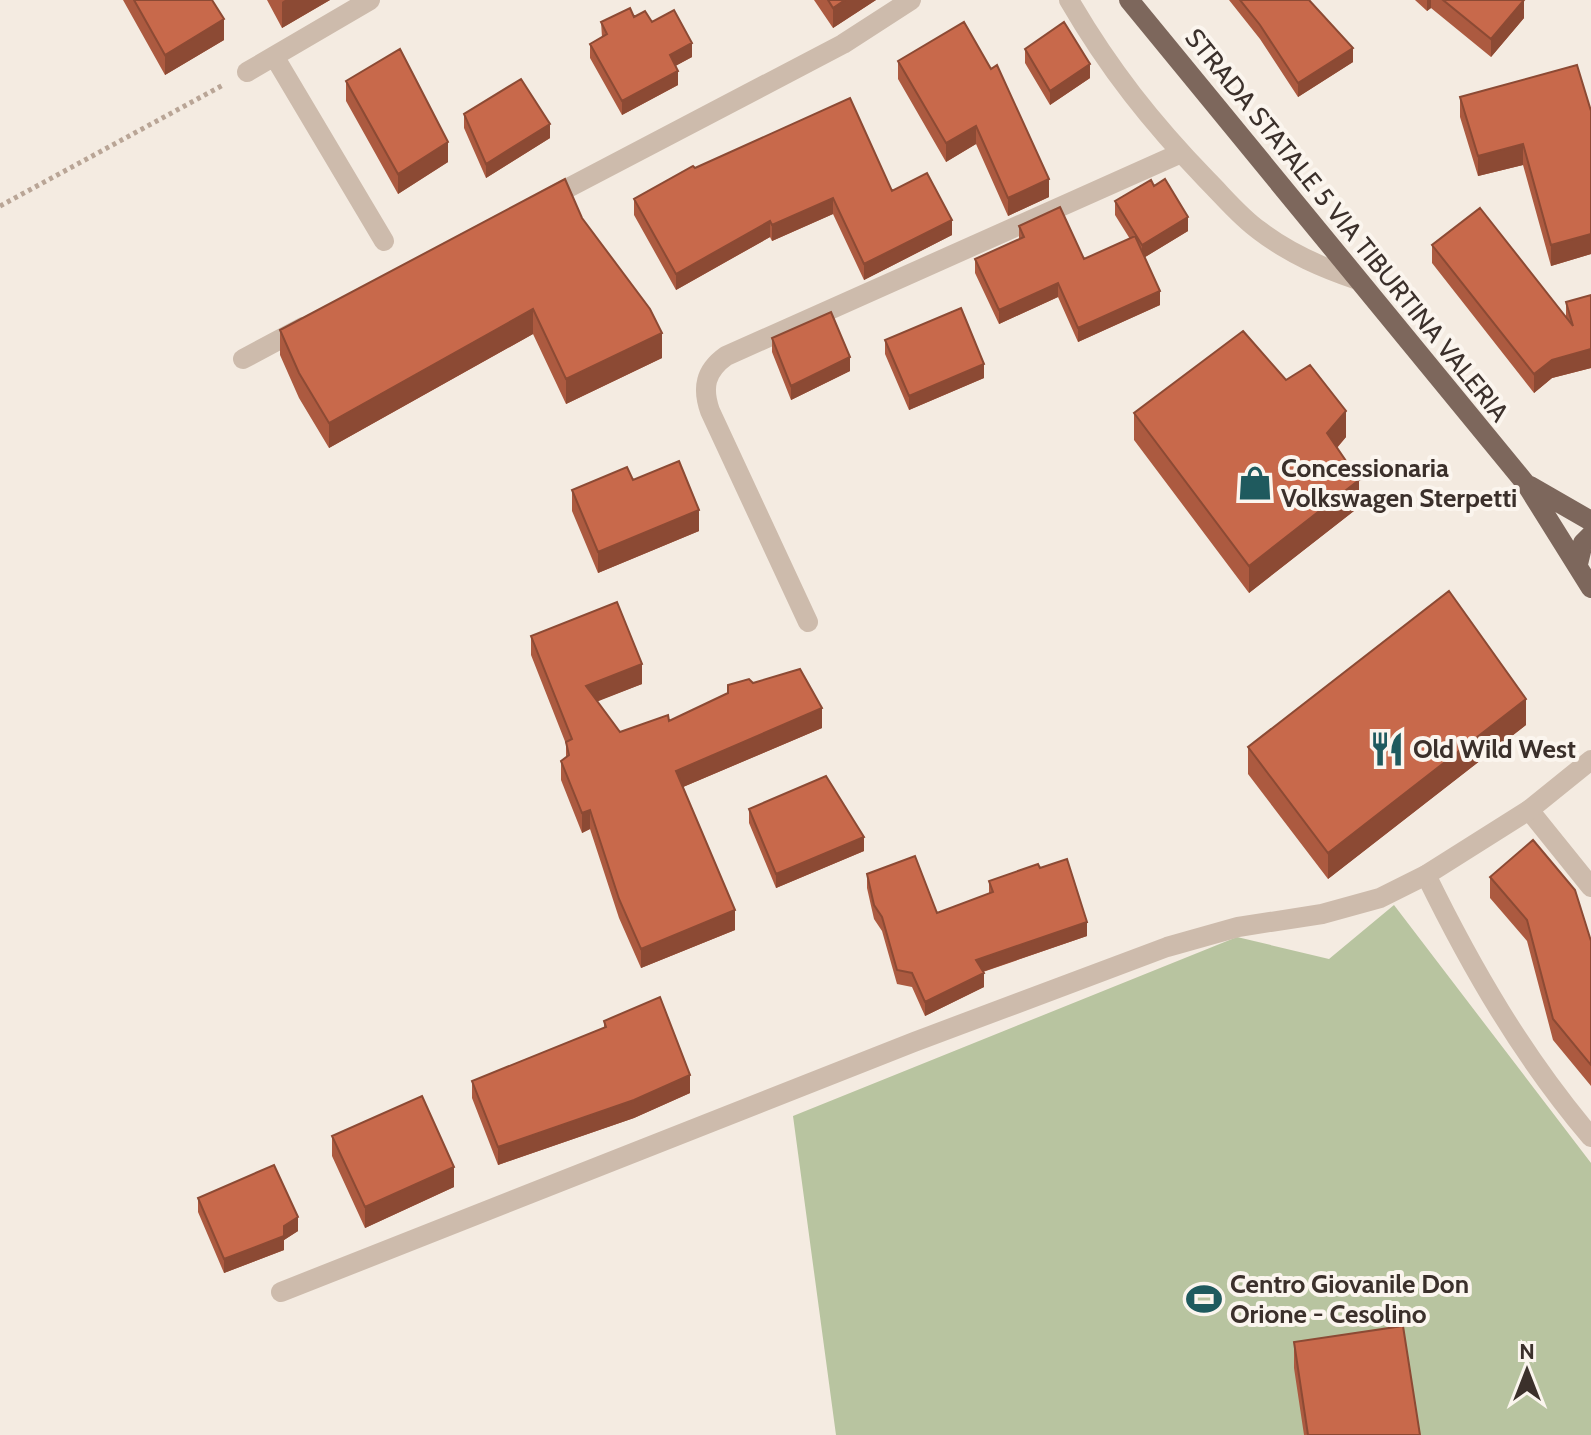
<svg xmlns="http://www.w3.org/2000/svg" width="1591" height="1435" viewBox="0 0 1591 1435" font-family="Cabin,sans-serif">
<rect width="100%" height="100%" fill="#f4ebe1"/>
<path fill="#b8c4a0" d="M 1394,905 L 1591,1163 L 1591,1435 L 836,1435 L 793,1116 L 1237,937 L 1329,959 Z"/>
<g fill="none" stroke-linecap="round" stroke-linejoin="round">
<path stroke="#b9a596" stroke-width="5" stroke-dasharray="4 4" stroke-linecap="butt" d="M 0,206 L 225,84"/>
<path stroke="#cdbbac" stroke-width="20" d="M 1529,810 L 1591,887
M 1426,875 C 1472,969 1523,1057 1591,1137"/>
<path stroke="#cdbbac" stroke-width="20" d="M 1069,0 C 1109,69 1152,123 1207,180 C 1224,197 1240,217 1260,231 C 1290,254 1323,268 1358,280
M 274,56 L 384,241
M 247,72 L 370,0
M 547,199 L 843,44 L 911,0
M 243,359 L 303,327
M 808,622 L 710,411 C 702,388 705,371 726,356 L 1181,153
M 281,1292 L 914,1042 L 1167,947 L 1238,927 L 1322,914 L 1380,898 L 1426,875 L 1529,810 L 1591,760"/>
<path stroke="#7d675c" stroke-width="20" d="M 1129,0 L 1526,484 L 1591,588
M 1530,486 L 1591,521
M 1578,564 L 1583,543 L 1591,535"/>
</g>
<path fill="#ac5a40" d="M 123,0 L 212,0 L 224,40 L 165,75 Z
M 267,0 L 330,0 L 282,28 Z
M 814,0 L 876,0 L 833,28 Z
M 1229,0 L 1309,0 L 1353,62 L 1298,97 L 1260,39 Z
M 1415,0 L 1524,0 L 1524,18 L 1491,57 L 1431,8 L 1427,11 Z
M 634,17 L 692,57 L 675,66 L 678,85 L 622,115 L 590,58 L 590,44 L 602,37 L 601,22 Z
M 964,22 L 1049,197 L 1008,216 L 976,144 L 946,162 L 898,79 L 898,61 Z
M 1025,49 L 1090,78 L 1050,105 L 1025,63 Z
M 346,81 L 448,162 L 398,194 L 346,101 Z
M 1460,97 L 1591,111 L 1591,254 L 1551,266 L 1523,165 L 1478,176 L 1460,117 Z
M 464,114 L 550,138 L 486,178 L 464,128 Z
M 695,168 L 892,191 L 952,235 L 864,280 L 833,214 L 772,241 L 770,237 L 676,290 L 634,215 L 634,199 Z
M 1115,201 L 1188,231 L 1145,257 L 1160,305 L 1078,342 L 1058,297 L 999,324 L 975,273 L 975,259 L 1019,240 L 1019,226 L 1084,259 L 1130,239 L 1115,215 Z
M 582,218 L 662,358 L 566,404 L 533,334 L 329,448 L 299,398 L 280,355 L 280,330 Z
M 1432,245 L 1566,318 L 1566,302 L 1591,295 L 1591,368 L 1552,378 L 1534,393 L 1432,263 Z
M 772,338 L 850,371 L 791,400 L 772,352 Z
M 885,340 L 984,378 L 909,410 L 885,354 Z
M 1286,380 L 1346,437 L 1337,448 L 1359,507 L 1249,593 L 1134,440 L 1134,413 Z
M 633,480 L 699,531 L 598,573 L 572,511 L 572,490 Z
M 531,636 L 642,684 L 597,701 L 620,732 L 669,721 L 753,683 L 822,728 L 683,787 L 735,930 L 641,968 L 619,918 L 590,829 L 582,833 L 561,780 L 561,761 L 566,758 L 566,744 L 531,655 Z
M 1526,725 L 1328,879 L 1248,774 L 1248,747 Z
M 749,809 L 864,851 L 776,888 L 749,823 Z
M 1040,868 L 1087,936 L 983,972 L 984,987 L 925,1016 L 912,987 L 897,984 L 882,931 L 874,919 L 867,888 L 867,874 L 937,913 L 989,894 L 989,881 Z
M 1490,877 L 1591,941 L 1591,1086 L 1553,1040 L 1527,941 L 1490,898 Z
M 604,1021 L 690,1093 L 634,1118 L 498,1165 L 472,1098 L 472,1081 L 604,1028 Z
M 332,1136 L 454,1187 L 365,1228 L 332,1156 Z
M 198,1198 L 298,1231 L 284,1240 L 284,1250 L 224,1273 L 198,1212 Z
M 1294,1342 L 1420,1435 L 1304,1435 L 1294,1368 Z"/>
<path fill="#8c4a34" d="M 285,0 L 330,0 L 282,28 L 282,2 Z
M 845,0 L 876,0 L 833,28 L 833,8 Z
M 1427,0 L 1431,0 L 1431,8 L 1427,11 Z
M 1524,0 L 1524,18 L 1491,57 L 1491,39 Z
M 224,19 L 224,40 L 165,75 L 165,55 Z
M 692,43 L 692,57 L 670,69 L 670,55 Z
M 1353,48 L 1353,62 L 1298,97 L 1298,83 Z
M 1090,64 L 1090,78 L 1050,105 L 1050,91 Z
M 678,71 L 678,85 L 622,115 L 622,101 Z
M 550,124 L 550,138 L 486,178 L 486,164 Z
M 976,126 L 976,144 L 946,162 L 946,143 Z
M 448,142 L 448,162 L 398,194 L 398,174 Z
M 1523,144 L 1523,165 L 1478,176 L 1478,156 Z
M 1049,179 L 1049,197 L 1008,216 L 1008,198 Z
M 833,198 L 833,214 L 772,241 L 772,225 Z
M 1188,217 L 1188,231 L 1142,259 L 1142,245 Z
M 952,220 L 952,235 L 864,280 L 864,264 Z
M 770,221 L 770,237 L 676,290 L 676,274 Z
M 1591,234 L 1591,254 L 1551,266 L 1551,245 Z
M 1058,283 L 1058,297 L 999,324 L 999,310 Z
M 1160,291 L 1160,305 L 1078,342 L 1078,328 Z
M 533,309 L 533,334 L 329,448 L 329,423 Z
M 662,333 L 662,358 L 566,404 L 566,379 Z
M 1591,349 L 1591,368 L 1552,378 L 1534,393 L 1534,374 L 1552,360 Z
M 850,357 L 850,371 L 791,400 L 791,386 Z
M 984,364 L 984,378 L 909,410 L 909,396 Z
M 1346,411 L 1346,437 L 1327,459 L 1327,433 Z
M 1359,480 L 1359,507 L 1249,593 L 1249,566 Z
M 699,510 L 699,531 L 598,573 L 598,552 Z
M 642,664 L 642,684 L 586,706 L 586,686 Z
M 1526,699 L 1526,725 L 1328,879 L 1328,853 Z
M 822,708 L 822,728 L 676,790 L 676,771 Z
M 590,810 L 590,829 L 582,833 L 582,813 Z
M 864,837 L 864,851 L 776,888 L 776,874 Z
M 735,910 L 735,930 L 641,968 L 641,949 Z
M 1087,922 L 1087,936 L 976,974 L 976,960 Z
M 984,973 L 984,987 L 925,1016 L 925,1002 Z
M 690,1075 L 690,1093 L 634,1118 L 498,1165 L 498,1147 Z
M 454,1167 L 454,1187 L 365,1228 L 365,1207 Z
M 298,1217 L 298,1231 L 284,1240 L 284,1250 L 224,1273 L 224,1259 Z"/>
<path fill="#c8694b" stroke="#8c4a34" stroke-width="2" d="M 134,0 L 212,0 L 224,19 L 165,55 Z
M 828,0 L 845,0 L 833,8 Z
M 1240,0 L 1309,0 L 1353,48 L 1298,83 L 1260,25 Z
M 1443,0 L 1524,0 L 1491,39 Z
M 630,8 L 634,17 L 645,11 L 652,22 L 674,10 L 692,43 L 670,55 L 678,71 L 622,101 L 590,44 L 607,34 L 601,22 Z
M 964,22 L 991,69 L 997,65 L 1049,179 L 1008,198 L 976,126 L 946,143 L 898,61 Z
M 1064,22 L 1090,64 L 1050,91 L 1025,49 Z
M 400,49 L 448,142 L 398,174 L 346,81 Z
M 1577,65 L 1591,111 L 1591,234 L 1551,245 L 1523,144 L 1478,156 L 1460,97 Z
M 521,79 L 550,124 L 486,164 L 464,114 Z
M 850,98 L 892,191 L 927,173 L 952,220 L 864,264 L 833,198 L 772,225 L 770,221 L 676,274 L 634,199 L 693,166 L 695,168 Z
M 565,179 L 582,218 L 650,309 L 662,333 L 566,379 L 533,309 L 329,423 L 299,373 L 280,330 Z
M 1165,179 L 1188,217 L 1142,245 L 1115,201 L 1151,180 L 1154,186 Z
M 1060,207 L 1084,259 L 1135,236 L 1160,291 L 1078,328 L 1058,283 L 999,310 L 975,259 L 1024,237 L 1019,226 Z
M 1480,208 L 1573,326 L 1566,302 L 1591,295 L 1591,349 L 1552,360 L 1534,374 L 1432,245 Z
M 961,308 L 984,364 L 909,396 L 885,340 Z
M 831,312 L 850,357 L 791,386 L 772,338 Z
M 1243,331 L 1286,380 L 1310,365 L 1346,411 L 1327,433 L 1359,480 L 1249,566 L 1134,413 Z
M 679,461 L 699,510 L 598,552 L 572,490 L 627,467 L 633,480 Z
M 1449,591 L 1526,699 L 1328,853 L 1248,747 Z
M 617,602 L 642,664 L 586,686 L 620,732 L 668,715 L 669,721 L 728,693 L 728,685 L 749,679 L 753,683 L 800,669 L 822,708 L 676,771 L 735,910 L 641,949 L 619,899 L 590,810 L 582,813 L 561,761 L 569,755 L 566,742 L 572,739 L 531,636 Z
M 826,776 L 864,837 L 776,874 L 749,809 Z
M 1533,840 L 1575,890 L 1591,941 L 1591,1065 L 1553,1019 L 1527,920 L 1490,877 Z
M 915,856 L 937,913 L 993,892 L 989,881 L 1038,864 L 1040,868 L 1067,859 L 1087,922 L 976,960 L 984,973 L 925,1002 L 912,973 L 897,970 L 882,917 L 874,905 L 867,874 Z
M 660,997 L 690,1075 L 634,1100 L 498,1147 L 472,1081 L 606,1027 L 604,1021 Z
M 422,1096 L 454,1167 L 365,1207 L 332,1136 Z
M 274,1165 L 298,1217 L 284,1226 L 284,1236 L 224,1259 L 198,1198 Z
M 1403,1326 L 1420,1435 L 1308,1435 L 1294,1342 Z"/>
<defs>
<g id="shop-bare" transform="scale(2.76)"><path d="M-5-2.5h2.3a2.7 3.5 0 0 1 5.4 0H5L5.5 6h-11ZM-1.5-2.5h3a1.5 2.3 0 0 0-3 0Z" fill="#1f5a5e" stroke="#fbf5ee" stroke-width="2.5" paint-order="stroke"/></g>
<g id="restaurant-bare" transform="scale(2.76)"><path d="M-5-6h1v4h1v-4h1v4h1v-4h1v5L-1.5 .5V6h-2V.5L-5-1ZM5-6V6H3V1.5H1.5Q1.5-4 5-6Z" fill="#1f5a5e" stroke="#fbf5ee" stroke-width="2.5" paint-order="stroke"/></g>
<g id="stadium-bare" transform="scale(2.76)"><path d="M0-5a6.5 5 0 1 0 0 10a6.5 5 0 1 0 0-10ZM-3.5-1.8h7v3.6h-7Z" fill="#1f5a5e" stroke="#fbf5ee" stroke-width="2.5" paint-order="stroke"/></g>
</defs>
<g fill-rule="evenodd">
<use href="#shop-bare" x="1255" y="483"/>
<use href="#restaurant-bare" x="1387" y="749"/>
<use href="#stadium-bare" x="1204" y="1299"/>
</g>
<g text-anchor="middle" stroke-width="8" stroke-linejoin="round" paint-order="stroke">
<g font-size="26" fill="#3b302b" stroke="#fbf5ee">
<text transform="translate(1347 225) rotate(51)" y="9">STRADA STATALE 5 VIA TIBURTINA VALERIA</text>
</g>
<g font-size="26" font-weight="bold" fill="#3b302b" stroke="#fbf5ee" text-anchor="start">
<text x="1281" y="477">Concessionaria<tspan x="1281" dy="30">Volkswagen Sterpetti</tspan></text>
<text x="1413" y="758">Old Wild West</text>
<text x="1230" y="1293">Centro Giovanile Don<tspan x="1230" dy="30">Orione - Cesolino</tspan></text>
</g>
</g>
<g transform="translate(1527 1371)" stroke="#fbf5ee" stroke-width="6" paint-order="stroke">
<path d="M0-6L14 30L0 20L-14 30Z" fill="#3b302b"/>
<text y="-12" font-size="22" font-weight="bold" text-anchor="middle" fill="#3b302b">N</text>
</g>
</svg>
